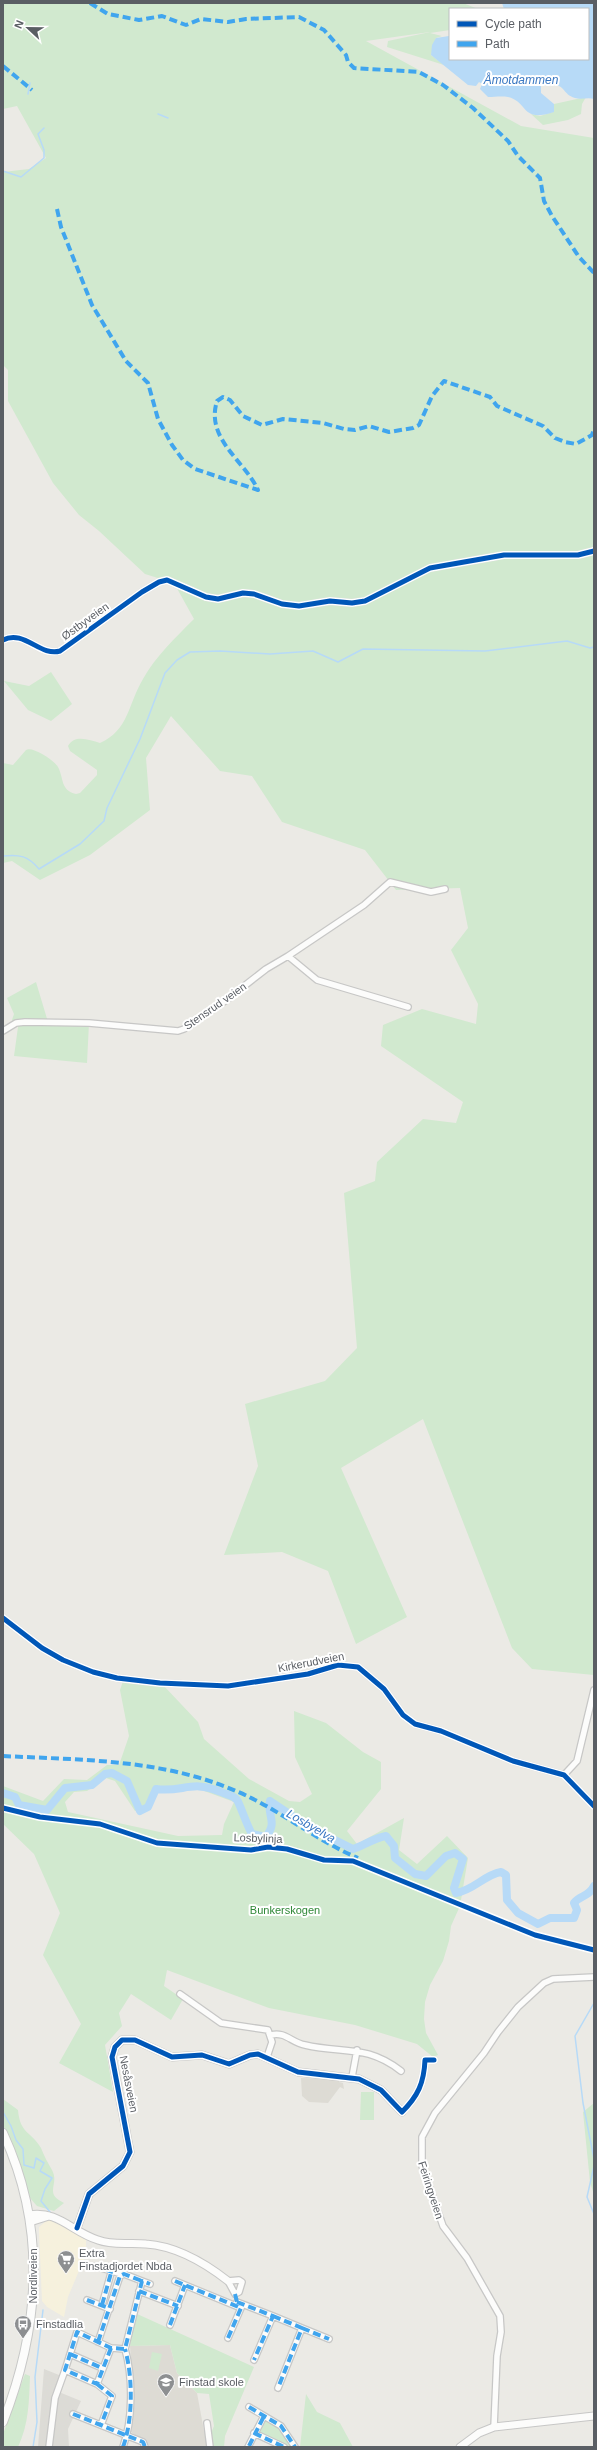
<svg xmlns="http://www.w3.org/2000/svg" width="597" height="2450" viewBox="0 0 597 2450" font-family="Arial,sans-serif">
<rect width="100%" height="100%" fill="#ebeae5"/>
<path fill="#f6f1dd" d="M 46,2221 L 54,2221 L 86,2240 L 86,2254 L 68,2297 L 64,2317 L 47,2307 L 42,2301 L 39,2232 L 39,2227 Z"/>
<path fill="#dcdbd6" d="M 44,2369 L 64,2377 L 59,2392 L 81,2401 L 68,2429 L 69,2447 L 38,2447 Z"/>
<path fill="#dddbd4" d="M 301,2078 L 339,2079 L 339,2082 L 343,2083 L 344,2089 L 340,2087 L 328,2103 L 309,2102 L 302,2096 Z
M 170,2345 L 177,2373 L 197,2393 L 204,2431 L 209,2438 L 209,2447 L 151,2447 L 131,2432 L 134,2401 L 130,2346 Z"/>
<path fill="#d1e9cf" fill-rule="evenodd" d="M 3,3 L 463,3 L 478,9 L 450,9 L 450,30 L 430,33 L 442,36 L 436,38 L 431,55 L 444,65 L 387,47 L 388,41 L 430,32 L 366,41 L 521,126 L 594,138 L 594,1675 L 532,1669 L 512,1648 L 423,1419 L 341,1468 L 407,1617 L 356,1644 L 328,1571 L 282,1552 L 224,1555 L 258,1466 L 245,1404 L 325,1381 L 357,1348 L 344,1193 L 375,1181 L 377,1162 L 423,1119 L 456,1123 L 463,1102 L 381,1046 L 383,1025 L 422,1009 L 476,1024 L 478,1004 L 451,950 L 468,928 L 460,888 L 396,890 L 365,850 L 282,822 L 252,776 L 220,771 L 171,716 L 146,758 L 150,810 L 90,855 L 40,880 L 12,861 L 3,863 L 3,763 L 13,765 L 26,750 C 32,746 54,760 58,767 C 64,778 60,790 76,794 L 80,793 L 97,775 L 97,770 L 70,751 L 68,746 C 75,734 89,740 100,743 C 129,730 128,704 143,679 C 156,656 175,638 194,619 L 174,583 L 145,574 L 99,531 L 79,515 L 53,483 L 8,401 L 8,370 L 3,365 L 3,172 L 29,169 L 46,158 L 17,106 L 3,109 Z
M 586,97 L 582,104 L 581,114 L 568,120 L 543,125 L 531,114 L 540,116 L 553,112 L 554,104 Z
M 51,672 L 72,704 L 51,721 L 28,710 L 4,681 L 29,686 Z
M 36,982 L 48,1022 L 89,1023 L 87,1063 L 14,1056 L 18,1027 L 12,1020 L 14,1014 L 7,998 Z
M 123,1681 L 163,1685 L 198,1722 L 204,1739 L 249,1779 L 289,1801 L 300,1802 L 312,1794 L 295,1757 L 294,1711 L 326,1723 L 363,1752 L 381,1762 L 381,1789 L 347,1831 L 357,1844 L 404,1818 L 399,1850 L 417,1864 L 447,1836 L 468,1858 L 460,1906 L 451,1926 L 449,1941 L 443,1961 L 430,1985 L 425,2002 L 424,2019 L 426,2033 L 438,2055 L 433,2057 L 417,2044 L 355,2025 L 269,2008 L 167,1970 L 164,1986 L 183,1999 L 171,2020 L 131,1994 L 119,2013 L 122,2026 L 105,2045 L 113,2092 L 59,2063 L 81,2024 L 43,1955 L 60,1913 L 34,1854 L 3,1824 L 3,1786 L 43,1801 L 64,1779 L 87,1780 L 107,1765 L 119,1765 L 129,1736 L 120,1690 ZM 106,1778 L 115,1781 L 135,1811 L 147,1808 L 154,1788 L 172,1791 L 188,1785 L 234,1802 L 224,1824 L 222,1835 L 178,1836 L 68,1812 L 65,1802 L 74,1792 L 87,1791 Z
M 361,2092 L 374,2092 L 374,2120 L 360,2120 Z
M 3,2099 L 18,2110 C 20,2134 31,2131 41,2148 C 44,2156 48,2163 52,2170 C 60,2185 43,2193 64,2203 L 54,2211 L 37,2206 L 30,2198 L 16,2152 L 3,2125 Z
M 594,2103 L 594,2195 L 590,2182 L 583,2112 Z
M 135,2313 L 254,2367 L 225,2436 L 224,2447 L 209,2447 L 209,2438 L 214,2426 L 209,2394 L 197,2393 L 177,2373 L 170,2345 L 130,2346 Z
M 152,2352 L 162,2354 L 158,2371 L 149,2368 Z
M 25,2374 L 30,2376 C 29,2401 29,2424 18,2447 L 3,2447 L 3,2434 Z
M 306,2394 L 317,2412 L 340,2423 L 353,2447 L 300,2447 Z
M 265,2418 L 280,2427 L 291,2447 L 256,2432 Z"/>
<path fill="#b7daf7" d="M 502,3 L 594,3 L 594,99 C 588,97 581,100 575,98 C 560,94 568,81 541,86 L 541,93 L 554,104 L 554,112 C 520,123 529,102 508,97 C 502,96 494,97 488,97 L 480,89 L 482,84 L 479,82 L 476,86 L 468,85 L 431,55 L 432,45 L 436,38 L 449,36 L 450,59 L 588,59 L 588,9 L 504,9 Z"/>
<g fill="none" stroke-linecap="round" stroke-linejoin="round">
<path stroke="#b7daf7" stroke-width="1.5" d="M 28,94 L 30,83
M 158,114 L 168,118
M 3,171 L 21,177 L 44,158 L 44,150 L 38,134 L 44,128
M 3,856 C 20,854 28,856 39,869 L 80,844 L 104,821 L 107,808 L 140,739 L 165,673 L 177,660 L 190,652 L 220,651 L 270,654 L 313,651 L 338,662 L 363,649 L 485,651 L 567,641 L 590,648 L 594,647
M 594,2003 L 575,2036 L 583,2103 L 594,2159
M 3,2112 L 11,2126 L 16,2140 L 23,2149 L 24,2165 L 34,2168 L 36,2158 L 44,2163 L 40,2171 L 52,2178 L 45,2189 L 41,2201 L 50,2212
M 594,2166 L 587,2197 L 594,2214
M 33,2447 L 37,2422 L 35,2377 L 43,2310"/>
<path stroke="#b7daf7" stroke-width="8" d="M 3,1793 L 15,1797 L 19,1805 L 47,1810 L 65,1788 L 92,1785 L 105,1774 L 112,1773 L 127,1781 L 140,1811 L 148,1807 L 156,1789 C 183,1793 191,1779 221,1792 C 227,1795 233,1795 237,1800 C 240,1804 247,1826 252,1834 L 266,1837 C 278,1821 267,1817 270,1801 L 309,1827 L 353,1849 C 365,1845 374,1838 386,1836 L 394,1846 L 395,1858 L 415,1874 L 426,1876 L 446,1856 L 455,1853 L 463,1859 L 454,1888 L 456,1893 C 474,1890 484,1875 501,1872 L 506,1875 L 507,1900 L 518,1913 L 538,1924 L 550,1918 L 574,1918 L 577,1910 L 574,1903 C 580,1895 589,1897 594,1886"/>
<g stroke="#c7c7c6" stroke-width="8">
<path id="minor" d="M 3,640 C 24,629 40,657 60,651 L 142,592 L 159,582 L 167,580 L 206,597 L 218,599 L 243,593 L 254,594 L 282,604 L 299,606 L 330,601 L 352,603 L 365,601 L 430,568 L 504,555 L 578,555 L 594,551
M 288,956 L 364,905 L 390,882 L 431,892 L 445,889
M 3,1031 L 16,1023 L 25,1022 L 89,1023 L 178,1031 L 184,1029 L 225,1001 L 266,969 L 288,956 L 317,980 L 408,1007
M 3,1618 L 42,1648 L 63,1660 L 93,1672 L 117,1678 L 160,1683 L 228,1686 L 308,1674 L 338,1665 L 358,1667 L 384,1689 L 403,1715 L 415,1724 L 441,1731 L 513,1761 L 564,1775 L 594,1806
M 564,1775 L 577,1761 L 594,1690
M 180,1994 L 221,2023 L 268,2030 L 272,2042 L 267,2057
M 271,2035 C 285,2031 292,2043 305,2045 C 343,2054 366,2044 401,2071
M 352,2077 L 357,2050
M 402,2112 C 418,2096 424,2083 425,2060 L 434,2060
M 94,2266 L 122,2274
M 239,2280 L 242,2282 L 239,2292 L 235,2294 L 228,2281 Z
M 175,2281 L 241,2308 L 228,2338
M 139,2291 L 178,2306
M 87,2300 L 110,2309
M 237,2302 L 273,2316 L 254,2360
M 102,2305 L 111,2273
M 273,2316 L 302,2328 L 278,2388
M 170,2325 L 185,2285
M 302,2328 L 329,2339
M 98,2342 L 120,2276 L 124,2274 L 142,2281
M 111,2348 L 97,2384 L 65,2370 L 77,2332 L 111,2348 L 125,2349 L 142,2281 L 150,2284
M 70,2354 L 102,2368
M 97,2384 L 112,2396 L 101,2425
M 249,2407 L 281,2426 L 295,2447
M 73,2414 L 143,2442 L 145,2447
M 207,2423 L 210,2447
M 494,2427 L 497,2356 L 501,2332 L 500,2316 L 467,2258 L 443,2226 L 422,2166 L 422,2137 L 435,2113 L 484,2053 L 498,2032 L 518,2007 L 544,1983 L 553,1979 L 594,1977
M 254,2433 L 284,2447
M 49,2447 L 55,2398 L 65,2370
M 123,2447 C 133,2420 133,2377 125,2349
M 248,2447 L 264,2416"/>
</g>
<g stroke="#c7c7c6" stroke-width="9">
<path id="tertiary" d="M 29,2215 C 58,2210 72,2232 98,2240 C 114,2246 130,2242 146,2244 C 176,2246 205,2263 228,2281
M 30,2222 L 49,2216
M 77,2228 L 89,2194 L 123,2166 L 130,2152 L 112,2057 L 115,2047 L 122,2040 L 135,2040 L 172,2057 L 202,2055 L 229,2064 L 250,2055 L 258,2054 L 298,2072 L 359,2079 L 381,2090 L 402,2112
M 460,2447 L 479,2433 L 494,2427 L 594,2416"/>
</g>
<g stroke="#c7c8c7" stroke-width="10">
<path id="secondary" d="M 3,2133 C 47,2228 40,2327 3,2422"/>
</g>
<use href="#minor" stroke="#fcfcfb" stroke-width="5.5"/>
<use href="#tertiary" stroke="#fcfcfb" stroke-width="7"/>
<use href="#secondary" stroke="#fcfcfb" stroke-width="8"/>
<path stroke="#40a5ee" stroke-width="4" stroke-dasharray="8 4" stroke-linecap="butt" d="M 90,3 L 108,14 L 139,20 L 162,16 L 186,25 L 201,19 L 228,22 L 246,19 L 299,17 L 324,30 L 346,55 L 348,62 L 354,68 L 419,72 L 443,85 L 473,108 L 508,141 L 518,156 L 540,178 L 544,201 L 552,216 L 579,257 L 594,273
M 3,66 L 32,90
M 57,209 L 61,227 L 92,305 L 126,361 L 148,383 L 158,419 L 172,445 L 183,460 L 195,469 L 258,490 C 245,461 205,439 217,401 L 223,397 L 230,400 L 243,416 L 262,425 L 283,419 L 323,423 L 344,429 L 355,430 L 369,426 L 389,432 L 413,428 L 419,425 L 432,396 L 444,381 L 490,397 L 497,406 L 543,426 L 555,438 L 565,442 L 576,444 L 592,435 L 594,429
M 3,1756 C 82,1760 162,1759 236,1791 C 279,1809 315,1840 358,1858
M 94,2266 L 116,2273
M 175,2281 L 241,2308 L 228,2338
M 139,2291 L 178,2306
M 235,2294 L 238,2306
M 87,2300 L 106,2307
M 237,2302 L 273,2316 L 254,2360
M 102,2305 L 111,2273
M 273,2316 L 302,2328 L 278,2388
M 170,2325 L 185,2285
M 302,2328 L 329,2339
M 98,2342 L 120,2276 L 124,2274 L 142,2281
M 111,2348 L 97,2384 L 65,2370 L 77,2332 L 111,2348 L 125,2349 L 142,2281 L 150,2284
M 70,2354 L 102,2368
M 97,2384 L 112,2396 L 101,2425
M 249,2407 L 281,2426 L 295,2447
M 73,2414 L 143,2442 L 145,2447
M 254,2433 L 284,2447
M 249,2446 L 264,2416
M 123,2447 C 133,2420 133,2377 125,2349"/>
<g stroke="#fff" stroke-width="8">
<path id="cycleway" d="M 3,640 C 24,629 40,657 60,651 L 142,592 L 159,582 L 167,580 L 206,597 L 218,599 L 243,593 L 254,594 L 282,604 L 299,606 L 330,601 L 352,603 L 365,601 L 430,568 L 504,555 L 578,555 L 594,551
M 3,1618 L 42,1648 L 63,1660 L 93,1672 L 117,1678 L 160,1683 L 228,1686 L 308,1674 L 338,1665 L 358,1667 L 384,1689 L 403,1715 L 415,1724 L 441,1731 L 513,1761 L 564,1775 L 594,1806
M 3,1808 L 40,1817 L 100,1824 L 157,1843 L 251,1850 L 268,1847 L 287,1849 L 324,1860 L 353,1861 L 535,1935 L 594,1950
M 77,2228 L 89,2194 L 123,2166 L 130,2152 L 112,2057 L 115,2047 L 122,2040 L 135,2040 L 172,2057 L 202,2055 L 229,2064 L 250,2055 L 258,2054 L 298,2072 L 359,2079 L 381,2090 L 402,2112 C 418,2096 424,2083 425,2060 L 434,2060"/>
</g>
<use href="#cycleway" stroke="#0057b8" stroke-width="5"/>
</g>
<defs>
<g id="supermarket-pin" transform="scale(0.9)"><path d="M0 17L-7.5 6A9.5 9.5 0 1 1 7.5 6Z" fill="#8d8f91" stroke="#fff"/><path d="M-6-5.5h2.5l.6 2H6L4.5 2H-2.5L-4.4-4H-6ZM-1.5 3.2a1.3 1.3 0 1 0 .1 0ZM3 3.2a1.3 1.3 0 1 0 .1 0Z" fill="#fff"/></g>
<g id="bus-pin" transform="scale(0.9)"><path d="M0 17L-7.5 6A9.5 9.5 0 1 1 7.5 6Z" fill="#8d8f91" stroke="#fff"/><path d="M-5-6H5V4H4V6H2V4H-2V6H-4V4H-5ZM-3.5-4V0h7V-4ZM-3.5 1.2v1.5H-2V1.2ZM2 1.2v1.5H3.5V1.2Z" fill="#fff"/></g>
<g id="school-pin" transform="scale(0.9)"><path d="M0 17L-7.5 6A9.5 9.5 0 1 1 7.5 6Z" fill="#8d8f91" stroke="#fff"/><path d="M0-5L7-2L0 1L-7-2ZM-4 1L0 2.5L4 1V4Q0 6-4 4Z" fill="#fff"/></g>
</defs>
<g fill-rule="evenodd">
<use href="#supermarket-pin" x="66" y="2259"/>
<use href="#bus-pin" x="23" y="2324"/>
<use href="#school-pin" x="166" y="2382"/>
</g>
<g text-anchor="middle" stroke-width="4" stroke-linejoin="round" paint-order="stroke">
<g font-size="11" fill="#5a5e64" stroke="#fff">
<text transform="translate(85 621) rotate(-36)" y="4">Østbyveien</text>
<text transform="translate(215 1006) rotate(-35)" y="4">Stensrud veien</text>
<text transform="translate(311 1662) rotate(-11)" y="4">Kirkerudveien</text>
<text transform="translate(258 1838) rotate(2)" y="4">Losbylinja</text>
<text transform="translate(129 2084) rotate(79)" y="4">Nesåsveien</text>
<text transform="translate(431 2190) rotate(72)" y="4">Feiringveien</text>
<text transform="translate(33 2276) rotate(-90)" y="4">Nordliveien</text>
</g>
<g font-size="11" fill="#2e8736" stroke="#fff">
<text x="285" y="1914">Bunkerskogen</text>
</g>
<g font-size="11" fill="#5a5e64" stroke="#fff" text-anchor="start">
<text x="79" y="2257">Extra<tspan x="79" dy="13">Finstadjordet Nbda</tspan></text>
<text x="36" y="2328">Finstadlia</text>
<text x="179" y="2386">Finstad skole</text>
</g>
<g font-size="12" font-style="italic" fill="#3977c2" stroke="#fff">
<text x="521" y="84">Åmotdammen</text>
<text transform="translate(311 1826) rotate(30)" y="4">Losbyelva</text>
</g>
</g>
<rect width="597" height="2450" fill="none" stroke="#5a5e64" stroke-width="8"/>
<rect x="449" y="8" width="140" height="52" fill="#ffffff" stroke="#bdbfc1"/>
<rect x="457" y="21" width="20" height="6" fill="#0057b8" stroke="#bdbfc1"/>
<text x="485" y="28" font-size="12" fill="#5a5e64">Cycle path</text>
<rect x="457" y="41" width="20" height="6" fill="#40a5ee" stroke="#bdbfc1"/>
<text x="485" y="48" font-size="12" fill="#5a5e64">Path</text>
<g transform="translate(28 28) rotate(292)" stroke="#ffffff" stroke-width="3" paint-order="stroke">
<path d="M0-3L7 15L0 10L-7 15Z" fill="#5a5e64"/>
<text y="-6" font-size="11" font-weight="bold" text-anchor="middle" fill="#5a5e64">N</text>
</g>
</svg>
